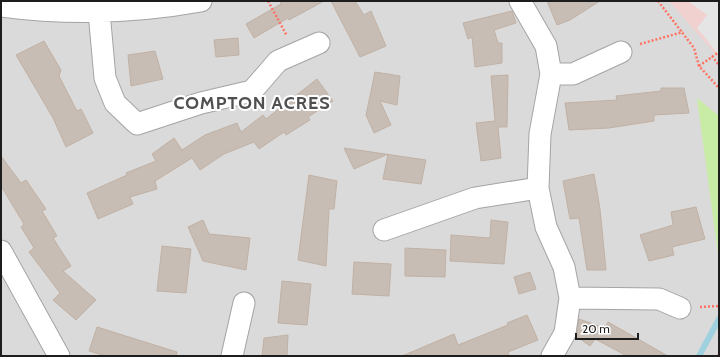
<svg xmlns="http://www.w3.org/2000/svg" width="720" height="357" viewBox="0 0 720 357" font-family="Cabin,sans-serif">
<rect width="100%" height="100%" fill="#efebe2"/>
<path fill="#dbdada" d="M 1,1 L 719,1 L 719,356 L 1,356 Z"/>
<path fill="#f1d1d0" d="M 669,1 L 719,1 L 719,58 Z"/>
<path fill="#c8eca5" d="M 697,98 L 719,116 L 719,255 L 718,254 Z"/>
<path fill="#e5e5e5" d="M 688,1 L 719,1 L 719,55 L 697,28 L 707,15 Z"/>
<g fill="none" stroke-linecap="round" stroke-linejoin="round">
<path stroke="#a0d1df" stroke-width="6" d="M 699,356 L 719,319"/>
</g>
<path fill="#c7bdb5" stroke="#c1b1a4" d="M 280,1 L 324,1 L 289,20 L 288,18 L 254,38 L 246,24 L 281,4 Z
M 331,1 L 355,1 L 364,15 L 371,11 L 386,46 L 360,57 Z
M 547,1 L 600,1 L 570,20 L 557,25 Z
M 512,11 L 516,23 L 494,30 L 498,43 L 502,43 L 502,63 L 475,67 L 472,37 L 468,39 L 463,23 Z
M 238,38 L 239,55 L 216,57 L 214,40 Z
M 44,41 L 61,70 L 59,76 L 77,111 L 81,109 L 93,133 L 66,147 L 53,118 L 16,55 Z
M 155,51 L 163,79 L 131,86 L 128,55 Z
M 375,72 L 400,76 L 397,105 L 380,101 L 391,125 L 374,133 L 366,115 Z
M 508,75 L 507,127 L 498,127 L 501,158 L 481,161 L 476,123 L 495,121 L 491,76 Z
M 317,79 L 333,101 L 308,117 L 310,120 L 286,135 L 284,132 L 259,149 L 254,142 L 224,154 L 200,170 L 192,158 L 155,181 L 157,189 L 130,197 L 133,204 L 98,219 L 87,193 L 127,175 L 126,173 L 156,161 L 152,154 L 174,138 L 182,150 L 205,135 L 237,123 L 241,132 L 263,115 L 266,119 Z
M 661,88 L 684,88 L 689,113 L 654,115 L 654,121 L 609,128 L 569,130 L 565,103 L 617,100 L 616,96 L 661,91 Z
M 344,148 L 426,160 L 421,184 L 383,179 L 388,154 L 354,169 Z
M 1,156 L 21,183 L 26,180 L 46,209 L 42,211 L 57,236 L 53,238 L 71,266 L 63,271 L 96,300 L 76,320 L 53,300 L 60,293 L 29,252 L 34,248 L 21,227 L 24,224 L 1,186 Z
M 594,174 L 600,209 L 606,270 L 587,270 L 579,218 L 570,219 L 563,181 Z
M 309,175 L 337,181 L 334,209 L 329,209 L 326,266 L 298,260 Z
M 696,207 L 705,239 L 672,247 L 674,255 L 649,261 L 640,235 L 673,225 L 671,212 Z
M 203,220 L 209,234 L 250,238 L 246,270 L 203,261 L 188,227 Z
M 491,220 L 508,222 L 504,264 L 450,261 L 451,235 L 490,238 Z
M 162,246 L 191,249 L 186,293 L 157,291 Z
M 405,248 L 446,250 L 445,277 L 405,276 Z
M 354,262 L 391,264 L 389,296 L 352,294 Z
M 530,272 L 536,289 L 519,294 L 514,277 Z
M 282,281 L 311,284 L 307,325 L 278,323 Z
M 527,315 L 538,340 L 508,352 L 509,356 L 402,356 L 454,334 L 458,345 L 508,325 L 507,323 Z
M 579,319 L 605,328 L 608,322 L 668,356 L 627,356 L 595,339 L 590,346 L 576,336 Z
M 97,327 L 177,352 L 176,356 L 106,356 L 89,351 Z
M 288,335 L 287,356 L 262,356 L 264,338 Z"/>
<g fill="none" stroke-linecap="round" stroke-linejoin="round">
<g stroke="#a4a4a4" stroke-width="23">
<path id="minor" d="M 520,1 L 546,46 L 551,74 L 540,134 L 538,188 L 546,227 L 564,267 L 570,298 L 565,333 L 552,356
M 1,6 C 68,15 135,13 201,1
M 99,12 L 105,78 L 115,103 L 137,124 L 201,103 L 252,91 L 278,61 L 319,43
M 551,74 L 573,74 L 621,52
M 384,230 L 475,198 L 538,188
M 1,251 L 59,356
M 570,298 L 659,299 L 680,308
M 232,356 L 244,303"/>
</g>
<path stroke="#ff7363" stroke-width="2.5" stroke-dasharray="2 2" stroke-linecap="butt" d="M 268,1 L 287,36
M 658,1 L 694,48 L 699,66 L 719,88
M 640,44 L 683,32
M 712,56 L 719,65
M 699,66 L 719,52
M 700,307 L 719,306
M 718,356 L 719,354"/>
<use href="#minor" stroke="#fff" stroke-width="21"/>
</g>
<g text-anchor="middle" stroke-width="4" stroke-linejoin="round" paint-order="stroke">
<g font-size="18" font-weight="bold" letter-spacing="1" fill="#505050" stroke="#fff">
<text x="252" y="109">COMPTON ACRES</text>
</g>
</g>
<rect width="720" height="357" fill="none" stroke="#1d1d1d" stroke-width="4"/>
<path d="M576 333v6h62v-6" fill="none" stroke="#1d1d1d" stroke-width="2"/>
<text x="582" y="333" font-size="12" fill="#1d1d1d" stroke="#ffffff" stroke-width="3" paint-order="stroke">20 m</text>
</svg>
